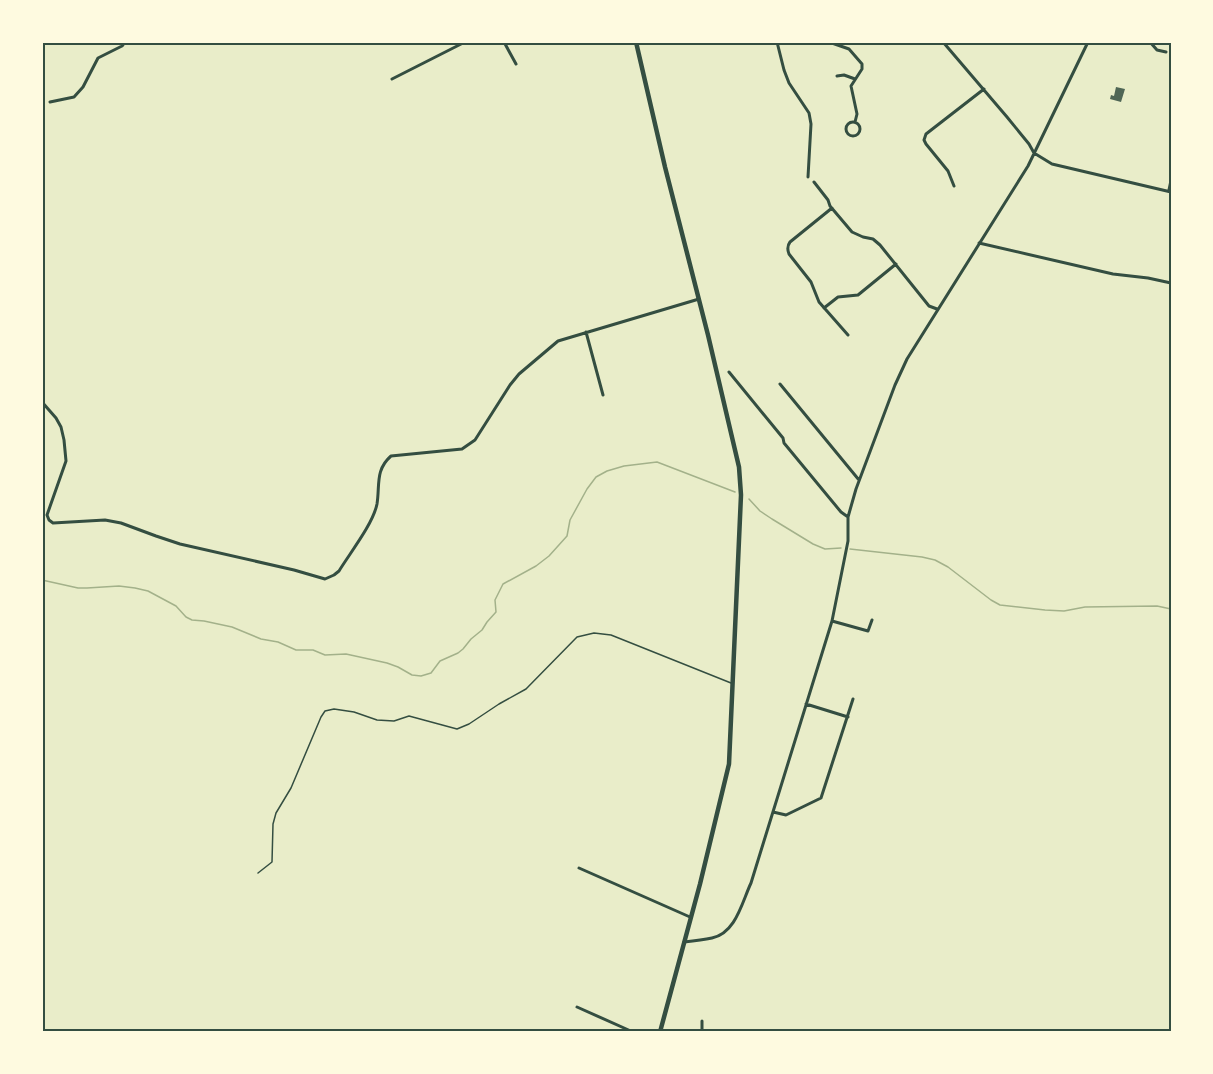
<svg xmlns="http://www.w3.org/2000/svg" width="1213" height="1074" viewBox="0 0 1213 1074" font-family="Manrope,sans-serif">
<rect width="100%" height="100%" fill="#e9edc9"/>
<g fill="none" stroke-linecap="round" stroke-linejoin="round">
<path stroke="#a3b18a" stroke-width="1.5" d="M 749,499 L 760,511 L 772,519 L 813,544 L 825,549 L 841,548
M 850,549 L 922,557 L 935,560 L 948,567 L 991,600 L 1000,605 L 1045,610 L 1064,611 L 1085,607 L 1157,606 L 1171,609
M 42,580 L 78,588 L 87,588 L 119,586 L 135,588 L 148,591 L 176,606 L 186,617 L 192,620 L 204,621 L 232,627 L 261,639 L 278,642 L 296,650 L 313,650 L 325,655 L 346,654 L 387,663 L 398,667 L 412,675 L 421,676 L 431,673 L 440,661 L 458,653 L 463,649 L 471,639 L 482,630 L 487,622 L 496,612 L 495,600 L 503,584 L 536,566 L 549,556 L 567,536 L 570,520 L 587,489 L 596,477 L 607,471 L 624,466 L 657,462 L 735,492"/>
</g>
<path fill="#4f6655" d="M 1116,87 L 1125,89 L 1121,102 L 1110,99 L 1111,95 L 1114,96 Z"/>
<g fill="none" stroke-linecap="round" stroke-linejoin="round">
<path stroke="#344e41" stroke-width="1.5" d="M 1168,191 L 1171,177
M 258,873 L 272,862 L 273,824 L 276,813 L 291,788 L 321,717 L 325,711 L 334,709 L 354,712 L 377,720 L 394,721 L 409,716 L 457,729 L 469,724 L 499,704 L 526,689 L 577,637 L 594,633 L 611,635 L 731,683"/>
<path stroke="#344e41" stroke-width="3" d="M 504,42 L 516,64
M 777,42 L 784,70 L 789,83 L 809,113 L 811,124 L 808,177
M 829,42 L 849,49 L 862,64 L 862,69 L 851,86 L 857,114 L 855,122
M 943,42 L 1007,117 L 1029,144 L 1034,153 L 1052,164 L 1171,192
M 1150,42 L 1157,50 L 1166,52
M 837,76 L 844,75 L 855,79
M 392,79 L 465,42
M 50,102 L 74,97 L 83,87 L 98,58 L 122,46 L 125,42
M846 129a7 7 0 1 1 14 0a7 7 0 1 1-14 0Z
M 814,182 L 828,200 L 830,206 L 852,232 L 863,237 L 873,239 L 880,245 L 929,306 L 937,309
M 954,186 L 948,171 L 926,144 L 924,140 L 926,134 L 984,89
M 832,208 L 790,242 C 787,246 787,249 789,254 L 811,282 L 819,302 L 848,335
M 979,243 L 1113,274 L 1148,278 L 1171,283
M 824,308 L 838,297 L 858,295 L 896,264
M 586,332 L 603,395
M 729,372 L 783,438 L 784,443 L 841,512 L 848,517
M 780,384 L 859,480
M 42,402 L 56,418 L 61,427 L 64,440 L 66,461 L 47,515 L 49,520 L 53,523 L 105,520 L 121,523 L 156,536 L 180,544 L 294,570 L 325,579 L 334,575 L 339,571 C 350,553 373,524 377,504 C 380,485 375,470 391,456 L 462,449 L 475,440 L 510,385 L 519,374 L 558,341 L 699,299
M 832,621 L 868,631 L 872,620
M 806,704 L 848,717
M 773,812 L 786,815 L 821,798 L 853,699
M 579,868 L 690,917
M 684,942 C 694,941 703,940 712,938 C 736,933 742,902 751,883 L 832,621 L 848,541 L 848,517 L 856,489 L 895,385 L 907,359 L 1028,166 L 1088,42
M 577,1007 L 633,1032
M 702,1032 L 702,1021"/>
<path stroke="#344e41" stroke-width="4.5" d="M 636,42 L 665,167 L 708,335 L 739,467 L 741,495 L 729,764 L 700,884 L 660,1032"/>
</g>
<rect width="1213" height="1074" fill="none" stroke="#fefae0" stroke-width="87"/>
<rect x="44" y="44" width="1126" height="986" fill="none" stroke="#344e41" stroke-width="2"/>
</svg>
